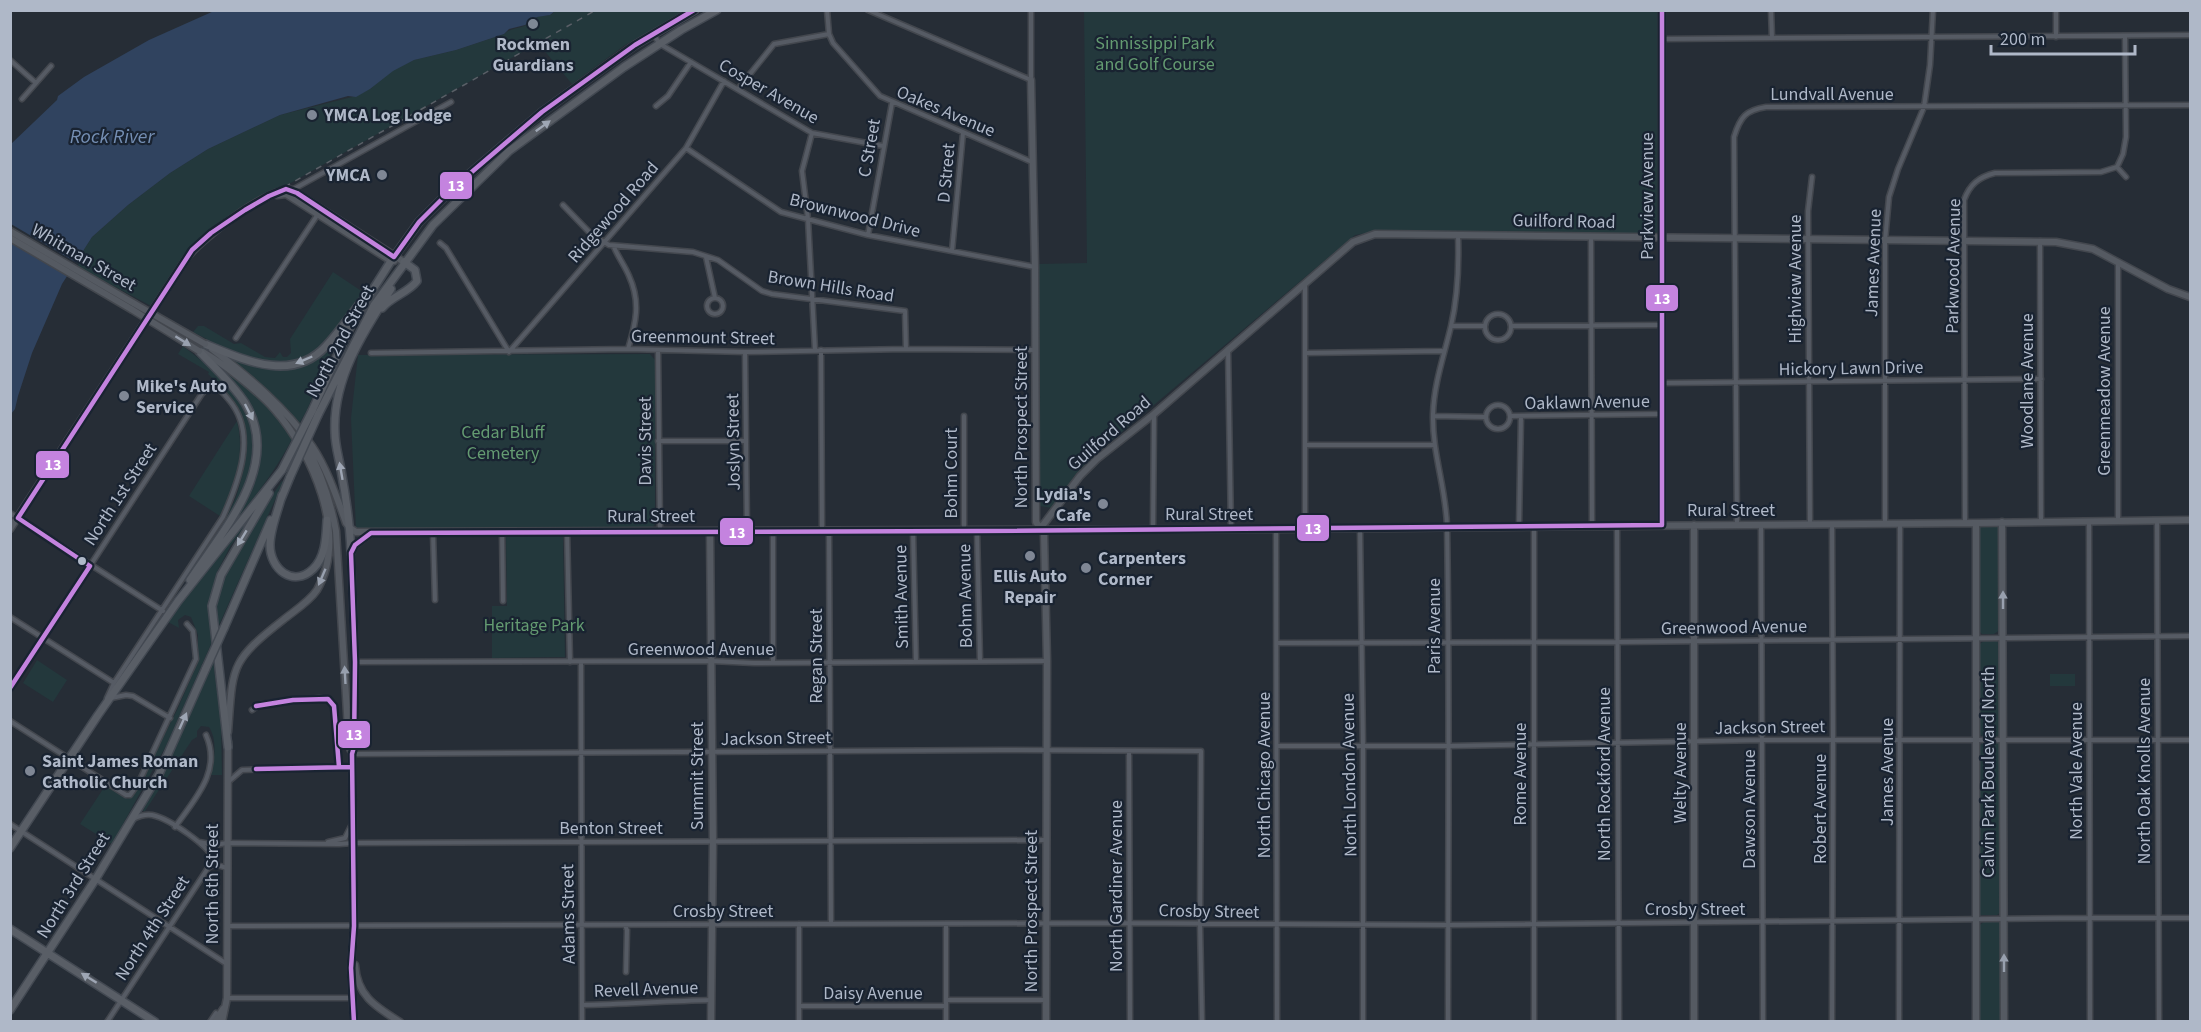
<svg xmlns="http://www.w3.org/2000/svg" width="2201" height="1032" viewBox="0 0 2201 1032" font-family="'Source Sans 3',sans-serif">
<rect width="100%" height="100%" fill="#262d36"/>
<path fill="#23383c" d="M 555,11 L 686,11 L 625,45 L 572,84 L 538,43 L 289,184 L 206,236 L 153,307 L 74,265 L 92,237 L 128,205 L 170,173 L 208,149 L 280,115 L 356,96 L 370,89 L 393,70 L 414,60 L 456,50 L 504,34 C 511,27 522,29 530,23 C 536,18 530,19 538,17 C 545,15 550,17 555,11 Z
M 1084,11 L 1659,11 L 1663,231 L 1662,234 L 1373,232 L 1355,235 L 1090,459 L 1075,475 L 1052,508 L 1040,506 L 1038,264 L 1087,263 Z
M 333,272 L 363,292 C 351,309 339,329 324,344 C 285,382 233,353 193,332 L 198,326 L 204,326 L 234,344 L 241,343 L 265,357 L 275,358 L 280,352 L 283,357 L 287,357 L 291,353 L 290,339 Z
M 339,334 L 307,410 L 299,424 L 270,392 L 224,354 C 247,362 278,378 302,364 C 315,356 328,343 339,334 Z
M 183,346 C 255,401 278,440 225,523 C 226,515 234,504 237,494 C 254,440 251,412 208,374 L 209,372 L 178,354 Z
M 650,354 L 655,360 L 655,524 L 652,528 L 356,530 L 351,418 L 358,355 Z
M 220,368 C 247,386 277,410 292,439 C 272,478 245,509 217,542 L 242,504 L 259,451 L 246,399 Z
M 237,421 C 245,452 236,488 220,516 L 189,496 Z
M 282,481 L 283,482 L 215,634 C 214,618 212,602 218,587 C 232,548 260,515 282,481 Z
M 266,495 L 255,513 L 231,545 L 217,572 L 209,608 L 212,642 L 167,744 L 112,844 L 80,824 L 105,786 L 128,799 L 134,795 L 177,710 L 198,662 L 198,635 L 191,617 L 185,615 L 178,620 L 179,628 L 168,622 L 196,581 Z
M 1983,525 L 1996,525 L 1999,528 L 2000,630 L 1994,634 L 1982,634 L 1978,630 L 1979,528 Z
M 563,535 L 565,657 L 492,658 L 492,606 L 507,606 L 506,537 Z
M 1984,641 L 1997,641 L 2000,644 L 2000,732 L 1997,737 L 1983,737 L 1979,733 L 1978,645 Z
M 37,660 L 67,680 L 53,702 L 23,683 Z
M 213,660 L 221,724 L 222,775 L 211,775 C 214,760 218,741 209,727 L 201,726 L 197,731 L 197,737 L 192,740 L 145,811 L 143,811 Z
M 2050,674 L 2075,674 L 2075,686 L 2050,686 Z
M 1984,742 L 1997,742 L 2001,745 L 2001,912 L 1997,915 L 1980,915 L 1979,911 L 1979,746 Z
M 1984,922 L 1999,922 L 2001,925 L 2002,1021 L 1979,1021 L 1978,926 Z"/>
<path fill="#30435f" d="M 214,11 L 555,11 L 550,15 L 537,17 L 525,25 L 509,29 L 504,34 L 456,50 L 414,60 L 393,71 L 370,89 L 356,97 L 348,96 L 280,115 L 208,149 L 170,173 L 128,205 L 92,237 L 62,284 L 32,353 L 18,396 L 15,409 L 11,414 L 11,144 L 57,100 L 58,96 L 84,77 L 149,40 Z"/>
<path fill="#262d36" d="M 11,224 L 79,264 L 70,277 L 10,242 Z"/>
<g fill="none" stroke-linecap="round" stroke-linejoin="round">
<g stroke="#43474e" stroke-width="7">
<path id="street" d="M 827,10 L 829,34 L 833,43 L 880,96 L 1032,162
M 868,10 L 1031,80 L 1031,10
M 1771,10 L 1772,38
M 653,34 L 660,44 L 812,133 L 883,146
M 2056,37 L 2056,10
M 1662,39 L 2190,35
M 10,60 L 36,83
M 738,89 L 774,44 L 829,34
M 22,99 L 51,66
M 656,106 L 668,96 L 691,62
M 812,133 L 802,171 L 808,219 L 815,350
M 686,148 L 781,212 L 868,235 L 1035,267
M 2117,167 L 2126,177
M 292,190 L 451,102
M 563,205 L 591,234 L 609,245 L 693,252 L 718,260 L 762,291 L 772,294 L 905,311 L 906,349
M 868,235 L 892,103
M 1591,237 L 1592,526
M 2040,241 L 2041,521
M 440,243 L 446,248 L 509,352 L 686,148 L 724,81
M 614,247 C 618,257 625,266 629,276 C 641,302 636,323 628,349
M 952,251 L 963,133
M 706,257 L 715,298
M 2118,263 L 2118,520
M 1305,283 L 1305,529
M707 306a8 8 0 1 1 16 0a8 8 0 1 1-16 0Z
M1485 327a13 13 0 1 1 26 0a13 13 0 1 1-26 0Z
M 1451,326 L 1485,326
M 1512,326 L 1662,325
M 236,338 L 318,214
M 1228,349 L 1231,528
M 658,350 L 660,530
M 821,350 L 822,531
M 745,352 L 747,531
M 371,353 L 628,349 L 745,352 L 906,349 L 1035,350
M 1305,353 L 1442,351
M 1662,383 L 2041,379
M1486 417a12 12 0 1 1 24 0a12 12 0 1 1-24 0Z
M 964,416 L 964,530
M 1433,416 L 1485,417
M 1511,416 L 1662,414
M 658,441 L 746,441
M 1306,445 L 1434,445
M 10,513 L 163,611
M 2157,520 L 2159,1022
M 2089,521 L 2090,1022
M 1885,523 L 1885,241 L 1889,197 L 1898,169 L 1924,107 L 1930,65 L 1933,10
M 1965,523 L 1964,200 C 1970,184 1979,177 1995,173 L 2101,172 L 2117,167 L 2123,154 L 2126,137 L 2125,36
M 1810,524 L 1808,211 L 1812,177
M 1737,525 L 1734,137 C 1740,117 1746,110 1766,107 L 2190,105
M 1761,525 L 1763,1022
M 1832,525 L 1833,740 L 1832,1022
M 1519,526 L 1521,416
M 1534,527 L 1534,1022
M 1617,527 L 1619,1022
M 1360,528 L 1363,747 L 1363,1022
M 1153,529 L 1154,415
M 1276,529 L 1277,1022
M 502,531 L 503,601
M 567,531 L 570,662
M 773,531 L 773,662
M 829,531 L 831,924
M 913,531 L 916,662
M 977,531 L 980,661
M 433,533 L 435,600
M 10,617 L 114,683
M 1278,643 L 1618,642 L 2190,636
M 355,662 L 711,661 L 754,663 L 1047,661
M 581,662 L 582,1022
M 10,689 L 201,395 L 207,388 C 218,385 222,392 229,400 C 258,434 238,483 223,517 L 114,683 L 107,698
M 111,698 L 126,695 L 133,696 L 170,718
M 252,710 L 261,704 L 319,698 L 328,699 L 334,706 L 339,767
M 10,721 L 126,795 L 130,795 L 139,782 L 196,659 L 193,631 L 187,624
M 1277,746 L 1449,746 L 1763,740 L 2190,740
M 1129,751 L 1130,1022
M 352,754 L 999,750 L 1201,751 L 1200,924 L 1202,1022
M 228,782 L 242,770 L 352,767
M 133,819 C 139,816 145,814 152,815 C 170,819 210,846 217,864
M 10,824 L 227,964
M 175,827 C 195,799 222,771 206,735
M 199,842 L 215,845 L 227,843 L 339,844 L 353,843 L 1046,840
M 328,842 L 345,838 L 351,826
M 799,924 L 799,1022
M 625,925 L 627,930 L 626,972
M 227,926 L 1130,923 L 1448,925 L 2089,918 L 2190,918
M 227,998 L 352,998
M 946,1000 L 1046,1000
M 582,1005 C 625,1004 668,1001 711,1000
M 800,1006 L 946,1006
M 107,1022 L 208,868 L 214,864 L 227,868
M 210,1022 L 216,1013
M 946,1022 L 946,925
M 1448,1022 C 1448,856 1450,691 1447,526 C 1446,488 1432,453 1433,414 C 1434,383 1444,356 1451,326 C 1458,296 1459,265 1458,235
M 1899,1022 L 1900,524"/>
</g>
<g stroke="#43474e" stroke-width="9">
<path id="secondary" d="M 1662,10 L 1662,525
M 1031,80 L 1035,267 L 1036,522 L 1044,534 L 1047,661 L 1046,1022
M 277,195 L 286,194 L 391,261 L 394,261
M 10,231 L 135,304
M 10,238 L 131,309
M 212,349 C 249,377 286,408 312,446 C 327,468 337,498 346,523 L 350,528 L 356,532 L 1276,529 L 1976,523 L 2190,520
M 203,352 C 224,364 258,391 274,409 C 312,452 349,535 317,590 C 309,602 294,611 283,620 C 229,662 233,667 228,732
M 304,441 C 320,470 330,498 336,531 L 349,746 L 352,753
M 2002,522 L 2004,1022
M 1976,523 L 1976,1022
M 1694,525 L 1694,1022
M 10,529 L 186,259 C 200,239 269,187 292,190 L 404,262
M 1040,529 L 1080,476 L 1097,459 L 1154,414 L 1353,242 L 1375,234 L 2056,242 L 2093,249 L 2168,289 L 2190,297
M 710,531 L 713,841 L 711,1022
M 355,965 C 357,996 376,1007 400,1022
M 215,1022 L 223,1009
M 222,1022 L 227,998 L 228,742
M 354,1022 L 351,968 L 354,926 L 352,754 L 354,747 L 355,662 L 351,553 L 355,545 L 371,533"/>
</g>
<g stroke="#434952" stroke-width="10">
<path id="primary" d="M 382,308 C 392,296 408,293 417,281 L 415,270 L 404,262
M 205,344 C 244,360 292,383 326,346 C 339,332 350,316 361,302
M 312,411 L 353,321 L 391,261 L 419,222 L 453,188 L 542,112 L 635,45 L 695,10
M 318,415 L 374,305 L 433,225 L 509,151 L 624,67 L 681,30 L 717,10
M 282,495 C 278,511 270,529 270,545 C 270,569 293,588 313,569 C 326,557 326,536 327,520
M 281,499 L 290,477
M 351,553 C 350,525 346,497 341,470 C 339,458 335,445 335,433 C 332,380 363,332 391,289
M 190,580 C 223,530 283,465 245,403 C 232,383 215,368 199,351
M 224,628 L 271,520
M 228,747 L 212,606 L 221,575 L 269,493
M 10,848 L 98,715 L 178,601 L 282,470
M 10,929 L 155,1022
M 10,1010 L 95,880 L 159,774 L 206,668"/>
</g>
<use href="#street" stroke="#565b64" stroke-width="4"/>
<use href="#secondary" stroke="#555a62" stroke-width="6"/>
<use href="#primary" stroke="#595e66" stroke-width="7"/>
<path stroke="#5a5f67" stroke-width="1.5" stroke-dasharray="6 6" stroke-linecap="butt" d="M 17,517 L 185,259 L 206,236 L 251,206 L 596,10"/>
<g stroke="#43474e" stroke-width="9" stroke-linecap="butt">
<path id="secondary-bridge" d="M 135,304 L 205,344
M 131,309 L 199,351"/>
</g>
<g stroke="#434952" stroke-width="10" stroke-linecap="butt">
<path id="primary-bridge" d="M 282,470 L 312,411
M 290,477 L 318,415
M 206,668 L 224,628"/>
</g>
<use href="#secondary-bridge" stroke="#555a62" stroke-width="6"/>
<use href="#primary-bridge" stroke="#595e66" stroke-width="7"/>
<g stroke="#192331" stroke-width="9">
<path id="bus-1" d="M 10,688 L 90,566 L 18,518 L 192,250 L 211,233 L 245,210 L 269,196 L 286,189 L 297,193 L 394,257 L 419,222 L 453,188 L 542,112 L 635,45 L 694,10
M 256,706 L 293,700 L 328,699 L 334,706 L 339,767
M 256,769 L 351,767
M 354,1022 L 351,968 L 354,926 L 352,754 L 354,747 L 355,662 L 351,553 L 355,545 L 371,533 L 977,531 L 1662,525 L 1662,10"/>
</g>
<use href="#bus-1" stroke="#c483df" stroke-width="4.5"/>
</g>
<defs><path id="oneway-solid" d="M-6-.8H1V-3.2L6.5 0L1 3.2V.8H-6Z" transform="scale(1.5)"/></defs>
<g fill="#9ea6b4">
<use href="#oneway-solid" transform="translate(543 126) rotate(-36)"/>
<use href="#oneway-solid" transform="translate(304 360) rotate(157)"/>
<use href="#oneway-solid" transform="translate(249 412) rotate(63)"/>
<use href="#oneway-solid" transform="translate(341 471) rotate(-100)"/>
<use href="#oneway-solid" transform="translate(242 538) rotate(121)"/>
<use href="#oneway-solid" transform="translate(183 721) rotate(-66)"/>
<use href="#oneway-solid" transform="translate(89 978) rotate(-148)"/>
</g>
<g fill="#98a0ae">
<use href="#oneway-solid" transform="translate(183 341) rotate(32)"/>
<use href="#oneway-solid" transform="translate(322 577) rotate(113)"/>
<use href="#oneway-solid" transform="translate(2003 600) rotate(-90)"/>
<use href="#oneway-solid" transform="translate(345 675) rotate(-93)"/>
<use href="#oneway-solid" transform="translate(2004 963) rotate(-90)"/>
</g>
<g fill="#7f8795" stroke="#192331" stroke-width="2">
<circle cx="533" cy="24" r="6"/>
<circle cx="312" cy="115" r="6"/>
<circle cx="382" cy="175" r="6"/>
<circle cx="124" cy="396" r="6"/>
<circle cx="1103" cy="504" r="6"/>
<circle cx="1030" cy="556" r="6"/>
<circle cx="1086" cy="568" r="6"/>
<circle cx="30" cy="771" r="6"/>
</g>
<circle fill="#afb8c8" stroke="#192331" stroke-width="2" cx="82" cy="561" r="5"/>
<g text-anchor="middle" stroke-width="4.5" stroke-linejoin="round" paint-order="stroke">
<g font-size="18" fill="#649b71" stroke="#192331">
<text x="1155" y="49">Sinnissippi Park<tspan x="1155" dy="21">and Golf Course</tspan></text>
<text x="503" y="438">Cedar Bluff<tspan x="503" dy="21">Cemetery</tspan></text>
<text x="534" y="631">Heritage Park</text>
</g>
<g font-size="18" font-weight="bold" fill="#afb8c8" stroke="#192331" text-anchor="start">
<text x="533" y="50" text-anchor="middle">Rockmen<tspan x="533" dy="21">Guardians</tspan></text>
<text x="324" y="121">YMCA Log Lodge</text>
<text x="370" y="181" text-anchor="end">YMCA</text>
<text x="136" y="392">Mike's Auto<tspan x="136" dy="21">Service</tspan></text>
<text x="1091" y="500" text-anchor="end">Lydia's<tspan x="1091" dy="21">Cafe</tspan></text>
<text x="1098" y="564">Carpenters<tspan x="1098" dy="21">Corner</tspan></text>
<text x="1030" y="582" text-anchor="middle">Ellis Auto<tspan x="1030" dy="21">Repair</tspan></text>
<text x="42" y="767">Saint James Roman<tspan x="42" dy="21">Catholic Church</tspan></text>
</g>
<g font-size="18" fill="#afb8c8" stroke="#192331">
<text transform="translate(769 91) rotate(30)" y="6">Cosper Avenue</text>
<text x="1832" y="100">Lundvall Avenue</text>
<text transform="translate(946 111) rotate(23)" y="6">Oakes Avenue</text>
<text transform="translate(869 148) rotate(-80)" y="6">C Street</text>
<text transform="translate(946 173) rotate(-85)" y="6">D Street</text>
<text transform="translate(1647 196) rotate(-90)" y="6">Parkview Avenue</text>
<text transform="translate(613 212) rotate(-49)" y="6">Ridgewood Road</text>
<text transform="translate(855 215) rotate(14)" y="6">Brownwood Drive</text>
<text transform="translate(1564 221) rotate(1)" y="6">Guilford Road</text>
<text transform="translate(84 257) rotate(30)" y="6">Whitman Street</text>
<text transform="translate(1873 263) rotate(-88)" y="6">James Avenue</text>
<text transform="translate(1953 266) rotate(-89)" y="6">Parkwood Avenue</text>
<text transform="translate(1795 279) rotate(-90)" y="6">Highview Avenue</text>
<text transform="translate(831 286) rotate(9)" y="6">Brown Hills Road</text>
<text transform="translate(703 337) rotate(1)" y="6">Greenmount Street</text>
<text transform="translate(340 341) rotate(-62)" y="6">North 2nd Street</text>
<text transform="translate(1851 368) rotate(-1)" y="6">Hickory Lawn Drive</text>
<text transform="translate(2027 381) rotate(-90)" y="6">Woodlane Avenue</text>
<text transform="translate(2104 391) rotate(-90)" y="6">Greenmeadow Avenue</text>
<text transform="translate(1587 402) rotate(-1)" y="6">Oaklawn Avenue</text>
<text transform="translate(1021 427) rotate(-90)" y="6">North Prospect Street</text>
<text transform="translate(1109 433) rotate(-41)" y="6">Guilford Road</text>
<text transform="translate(645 441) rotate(-90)" y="6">Davis Street</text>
<text transform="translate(733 442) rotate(-91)" y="6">Joslyn Street</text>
<text transform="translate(951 473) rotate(-90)" y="6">Bohm Court</text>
<text transform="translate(120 494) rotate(-57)" y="6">North 1st Street</text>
<text x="1731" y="516">Rural Street</text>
<text x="1209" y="520">Rural Street</text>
<text x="651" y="522">Rural Street</text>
<text transform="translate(965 596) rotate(-91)" y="6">Bohm Avenue</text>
<text transform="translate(901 597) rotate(-91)" y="6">Smith Avenue</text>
<text transform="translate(1434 626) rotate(-90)" y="6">Paris Avenue</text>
<text transform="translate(1734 627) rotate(-1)" y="6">Greenwood Avenue</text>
<text x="701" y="655">Greenwood Avenue</text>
<text transform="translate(816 656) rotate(-90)" y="6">Regan Street</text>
<text transform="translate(1770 727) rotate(-1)" y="6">Jackson Street</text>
<text transform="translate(776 738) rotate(-1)" y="6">Jackson Street</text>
<text transform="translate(2076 771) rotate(-90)" y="6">North Vale Avenue</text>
<text transform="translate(2144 771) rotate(-90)" y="6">North Oak Knolls Avenue</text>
<text transform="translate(1887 772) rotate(-90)" y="6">James Avenue</text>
<text transform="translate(1988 772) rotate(-90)" y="6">Calvin Park Boulevard North</text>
<text transform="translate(1680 773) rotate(-90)" y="6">Welty Avenue</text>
<text transform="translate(1520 774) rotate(-90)" y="6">Rome Avenue</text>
<text transform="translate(1604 774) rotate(-90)" y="6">North Rockford Avenue</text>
<text transform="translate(1264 775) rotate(-90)" y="6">North Chicago Avenue</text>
<text transform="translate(1349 775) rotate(-91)" y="6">North London Avenue</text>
<text transform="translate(697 776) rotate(-90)" y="6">Summit Street</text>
<text transform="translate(1749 809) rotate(-90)" y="6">Dawson Avenue</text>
<text transform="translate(1820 809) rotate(-90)" y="6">Robert Avenue</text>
<text x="611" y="834">Benton Street</text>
<text transform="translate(212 884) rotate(-90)" y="6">North 6th Street</text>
<text transform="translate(73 885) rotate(-58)" y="6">North 3rd Street</text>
<text transform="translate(1116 886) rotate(-90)" y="6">North Gardiner Avenue</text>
<text x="1695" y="915">Crosby Street</text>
<text x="723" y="917">Crosby Street</text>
<text transform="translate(1031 911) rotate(-90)" y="6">North Prospect Street</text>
<text transform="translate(1209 911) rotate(1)" y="6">Crosby Street</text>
<text transform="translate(568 914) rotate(-91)" y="6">Adams Street</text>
<text transform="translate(152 928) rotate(-57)" y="6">North 4th Street</text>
<text transform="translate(646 989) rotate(-2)" y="6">Revell Avenue</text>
<text x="873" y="999">Daisy Avenue</text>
</g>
<g font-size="20" font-style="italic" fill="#748eb3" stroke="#192331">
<text x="112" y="143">Rock River</text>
</g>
</g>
<g stroke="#192331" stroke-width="2">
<rect x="439" y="171" width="34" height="29" rx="6" fill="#c483df"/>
<rect x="1645" y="284" width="34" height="28" rx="6" fill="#c483df"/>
<rect x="35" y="450" width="35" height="29" rx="6" fill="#c483df"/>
<rect x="1296" y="514" width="34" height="28" rx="6" fill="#c483df"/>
<rect x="719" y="517" width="35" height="29" rx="6" fill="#c483df"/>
<rect x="337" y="720" width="34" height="29" rx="6" fill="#c483df"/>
</g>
<g font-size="16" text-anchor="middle" font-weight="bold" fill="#fff">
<text x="456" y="191">13</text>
<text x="1662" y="304">13</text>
<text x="53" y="470">13</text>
<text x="1313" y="534">13</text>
<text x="737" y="538">13</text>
<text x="354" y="740">13</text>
</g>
<rect width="2201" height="1032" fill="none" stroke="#afb8c8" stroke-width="24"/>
<path d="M1991 45v9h144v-9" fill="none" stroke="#afb8c8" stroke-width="3"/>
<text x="2000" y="45" font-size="18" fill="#afb8c8" stroke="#192331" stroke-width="4.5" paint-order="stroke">200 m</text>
</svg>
